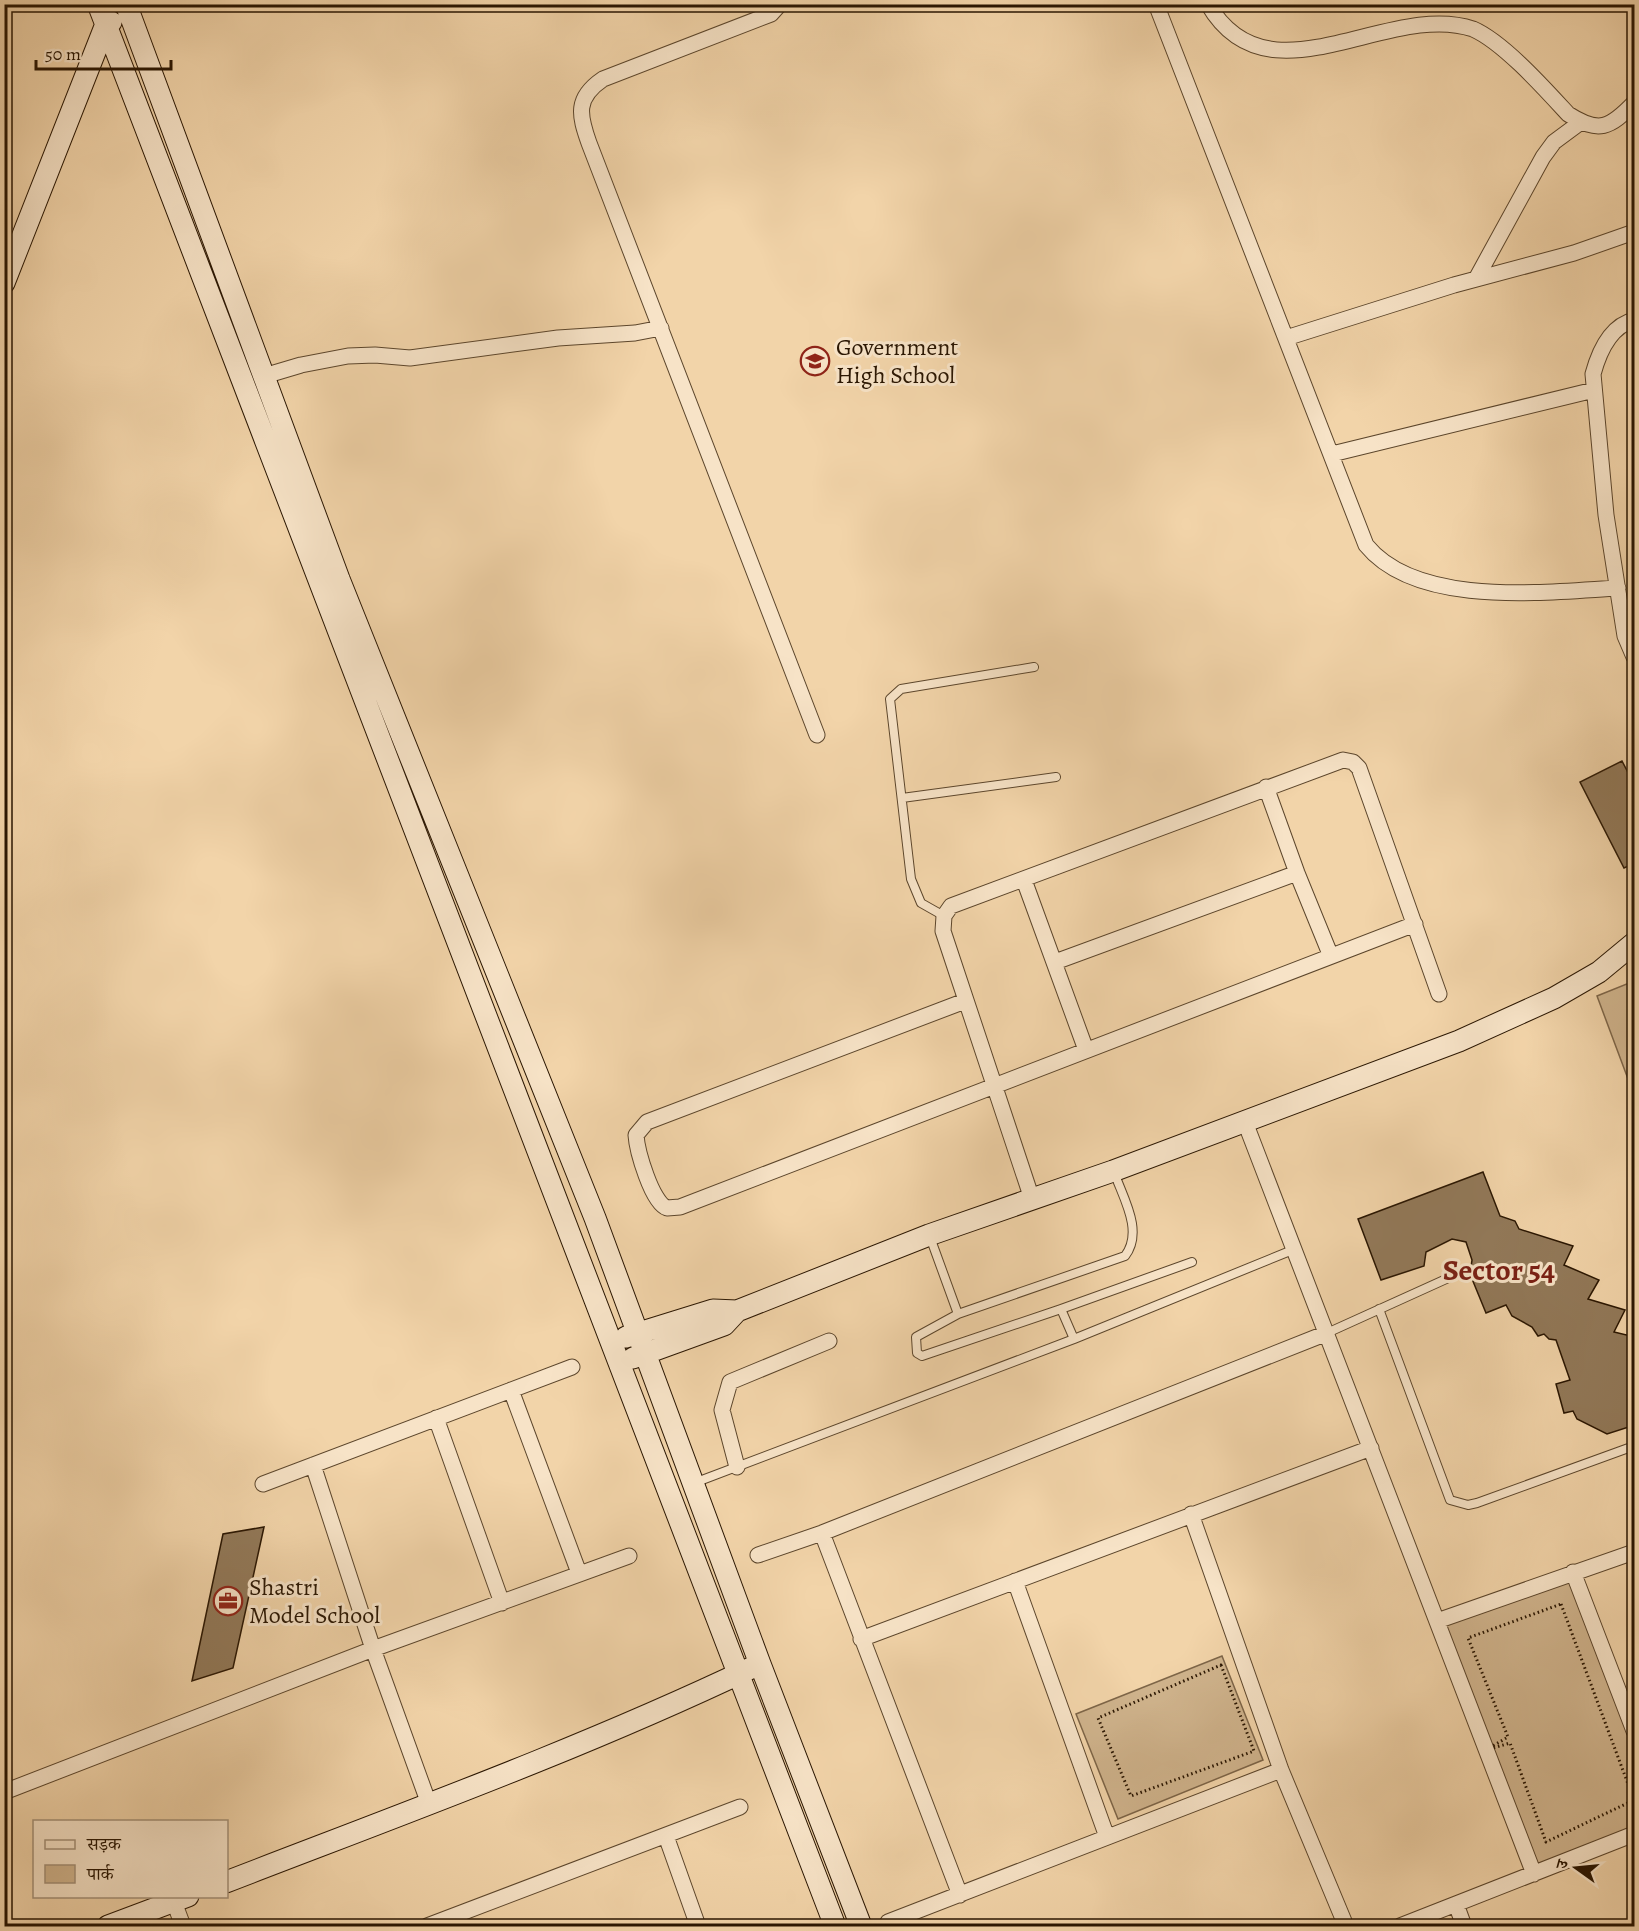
<svg xmlns="http://www.w3.org/2000/svg" width="1639" height="1931" viewBox="0 0 1639 1931" font-family="Alegreya,'Noto Serif Devanagari',serif">
<rect width="100%" height="100%" fill="#f2d4a9"/>
<filter id="stains"><feTurbulence type="fractalNoise" baseFrequency=".00333" numOctaves="4"/><feColorMatrix values="0 0 0 0 .2 0 0 0 0 .09 0 0 0 0 .02 0 0 0 .5 -.17"/></filter>
<radialGradient id="worn" r=".72"><stop offset=".6" stop-color="#630" stop-opacity="0"/><stop offset="1" stop-color="#630" stop-opacity=".3"/></radialGradient>
<path fill="#d0b48d" stroke="#7d6548" stroke-width="1.5" d="M 1634,981 L 1634,1095 L 1597,996 Z
M 1573,1572 L 1634,1731 L 1634,1834 L 1534,1874 L 1437,1621 Z
M 1222,1656 L 1263,1760 L 1118,1819 L 1076,1714 Z"/>
<path fill="#927959" stroke="#2a1602" stroke-width="1.5" d="M 1622,761 L 1635,786 L 1635,863 L 1624,868 L 1580,782 Z
M 1483,1172 L 1500,1216 L 1515,1221 L 1519,1229 L 1573,1246 L 1564,1265 L 1599,1280 L 1588,1299 L 1625,1310 L 1614,1332 L 1635,1337 L 1635,1425 L 1607,1434 L 1577,1419 L 1573,1411 L 1564,1413 L 1556,1384 L 1570,1380 L 1556,1340 L 1549,1339 L 1544,1334 L 1538,1336 L 1532,1327 L 1512,1316 L 1506,1305 L 1486,1313 L 1470,1274 L 1472,1260 L 1466,1242 L 1452,1239 L 1426,1252 L 1424,1266 L 1381,1280 L 1358,1219 Z
M 264,1527 L 233,1668 L 192,1681 L 223,1534 Z"/>
<g fill="none" stroke-linecap="round" stroke-linejoin="round">
<g stroke="#5c462c" stroke-width="10">
<path id="lane" d="M 902,798 L 1056,777
M 944,916 L 921,903 L 911,879 L 890,699 L 901,689 L 1034,667
M 930,1237 L 958,1314 L 916,1337 L 917,1353 L 922,1356 L 1061,1309
M 1379,1309 L 1450,1500 L 1468,1505 L 1477,1503 L 1634,1446
M 958,1314 L 1125,1256 C 1144,1231 1123,1198 1114,1172
M 1327,1333 L 1466,1270
M 1074,1339 L 1061,1309 L 1192,1262
M 694,1483 L 1074,1339 L 1295,1249"/>
</g>
<g stroke="#5c462c" stroke-width="17">
<path id="street" d="M 780,4 L 771,14 L 603,79 C 575,98 579,115 589,143 L 817,735
M 1156,4 L 1366,545 C 1417,608 1546,592 1618,588
M 1208,4 C 1268,108 1388,0 1473,29 C 1503,42 1545,89 1568,114 C 1599,134 1610,128 1634,103
M 1476,279 L 1543,157 L 1554,142 L 1581,122
M 1634,320 C 1610,326 1599,352 1593,374 L 1606,515 L 1625,636 L 1634,657
M 1286,338 L 1454,285 L 1574,253 L 1634,232
M 264,376 L 301,365 L 348,356 L 375,355 L 410,358 L 558,338 L 635,333 L 661,328
M 1332,454 L 1594,390
M 1266,787 L 1297,873 L 1330,954
M 1024,880 L 1086,1050
M 1055,962 L 1297,873
M 965,1001 L 647,1122 L 636,1135 C 637,1151 652,1203 667,1208 L 680,1207 L 1415,924
M 1245,1122 L 1534,1874
M 1032,1199 L 943,931 L 944,916 L 951,906 L 1343,760 L 1353,762 L 1359,768 L 1439,994
M 511,1390 L 579,1573
M 436,1418 L 502,1603
M 313,1465 L 373,1649 L 429,1804
M 737,1467 L 722,1410 L 730,1382 L 829,1341
M 263,1484 L 572,1367
M 1191,1514 L 1281,1770 L 1346,1926
M 822,1533 L 960,1895
M 758,1555 L 822,1533 L 1327,1333
M 1573,1572 L 1634,1731
M 1015,1581 L 1107,1837
M 1437,1621 L 1634,1552
M 861,1639 L 1371,1448
M 4,1792 L 373,1649 L 629,1556
M 666,1836 L 698,1926
M 174,1902 L 183,1926
M 1456,1904 L 1464,1926
M 888,1922 L 1281,1770
M 427,1926 L 740,1807
M 1400,1926 L 1634,1834"/>
</g>
<g stroke="#2a1602" stroke-width="23">
<path id="secondary" d="M 98,4 L 835,1926
M 126,4 L 339,579 L 595,1218 L 760,1664 L 861,1926
M 4,283 L 106,24 L 111,22
M 626,1337 L 713,1310 L 737,1311 L 929,1235 L 1113,1171 L 1459,1041 L 1554,998 L 1599,972 L 1634,943
M 633,1358 L 724,1325 L 737,1311
M 226,1882 C 402,1814 581,1749 751,1668
M 108,1926 L 188,1896"/>
</g>
<path stroke="#2a1602" stroke-width="3" stroke-dasharray="1.5 3" stroke-linecap="butt" d="M 1561,1604 L 1634,1800 L 1546,1842 L 1510,1743 L 1486,1750 L 1508,1737 L 1468,1638 Z
M 1221,1665 L 1254,1751 L 1131,1796 L 1098,1718 Z"/>
<use href="#lane" stroke="#f7e3c7" stroke-width="8"/>
<use href="#street" stroke="#f7e3c7" stroke-width="15"/>
<use href="#secondary" stroke="#f7e3c7" stroke-width="21"/>
</g>
<defs>
<g id="school-ring" transform="scale(1.5)"><circle r="9.5" fill="#f7e3c7" stroke="#8f2418" stroke-width="1.5"/><path d="M0-5L7-2L0 1L-7-2ZM-4 1L0 2.5L4 1V4Q0 6-4 4Z" fill="#8f2418"/></g>
<g id="office-ring" transform="scale(1.5)"><circle r="9.5" fill="#f7e3c7" stroke="#8f2418" stroke-width="1.5"/><path d="M-6-3h4V-5.5h4V-3h4V5H-6ZM-1-4.5V-3h2v-1.5ZM-6 0V1H6V0Z" fill="#8f2418"/></g>
</defs>
<g fill-rule="evenodd">
<use href="#school-ring" x="815" y="361"/>
<use href="#office-ring" x="228" y="1601"/>
</g>
<g text-anchor="middle" stroke-width="6" stroke-linejoin="round" paint-order="stroke">
<g font-size="24" fill="#2a1602" stroke="#f7e3c7" text-anchor="start">
<text x="836" y="355">Government<tspan x="836" dy="28">High School</tspan></text>
<text x="249" y="1595">Shastri<tspan x="249" dy="28">Model School</tspan></text>
</g>
<g font-size="30" font-weight="bold" fill="#7a1f14" stroke="#f7e3c7">
<text x="1499" y="1280">Sector 54</text>
</g>
</g>
<rect width="1639" height="1931" fill="none" stroke="#f2d4a9" stroke-width="24"/>
<rect x="6" y="6" width="1627" height="1919" fill="none" stroke="#2a1602" stroke-width="3"/>
<rect x="12" y="12" width="1615" height="1907" fill="none" stroke="#2a1602" stroke-width="1.5"/>
<rect x="33" y="1820" width="195" height="78" fill="#f7e3c7" stroke="#a59178" stroke-width="1.5"/>
<rect x="45" y="1840" width="30" height="9" fill="#f7e3c7" stroke="#a59178" stroke-width="1.5"/>
<text x="87" y="1850" font-size="18" fill="#2a1602">सड़क</text>
<rect x="45" y="1865" width="30" height="18" fill="#d0b48d" stroke="#a59178" stroke-width="1.5"/>
<text x="87" y="1880" font-size="18" fill="#2a1602">पार्क</text>
<g transform="translate(1576 1868) rotate(285)" stroke="#f7e3c7" stroke-width="4.5" paint-order="stroke">
<path d="M0-4.5L10 22L0 15L-10 22Z" fill="#2a1602"/>
<text y="-9" font-size="16" font-weight="bold" text-anchor="middle" fill="#2a1602">उ</text>
</g>
<path d="M36 60v9h135v-9" fill="none" stroke="#2a1602" stroke-width="3"/>
<text x="45" y="60" font-size="18" fill="#2a1602" stroke="#f7e3c7" stroke-width="4.5" paint-order="stroke">50 m</text>
<rect width="100%" height="100%" filter="url(#stains)"/>
<rect width="100%" height="100%" fill="url(#worn)"/>
</svg>
